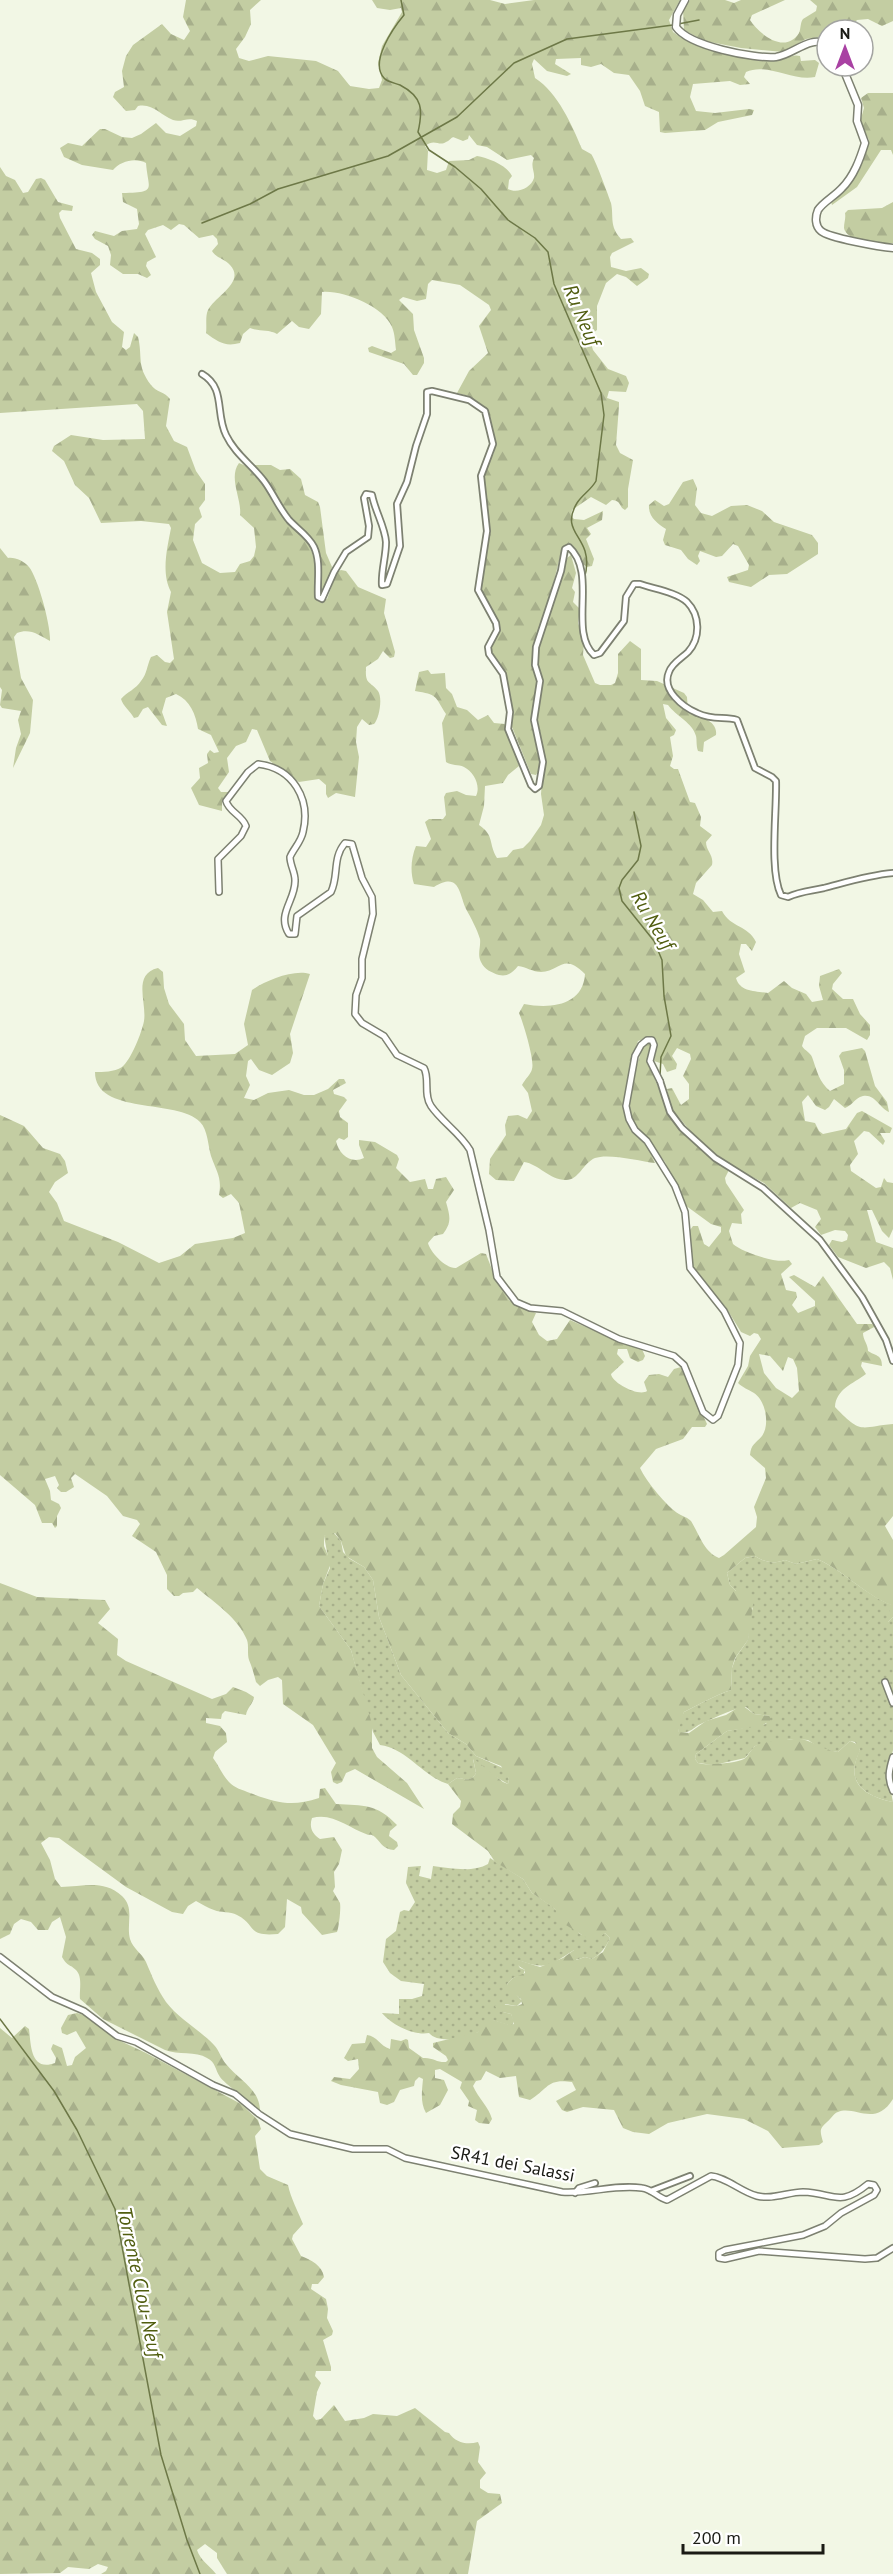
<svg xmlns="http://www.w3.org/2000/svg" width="893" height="2574" viewBox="0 0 893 2574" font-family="'PT Sans',sans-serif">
<defs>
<pattern id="grass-dots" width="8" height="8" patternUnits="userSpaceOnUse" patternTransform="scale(1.5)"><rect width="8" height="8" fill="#c3cda2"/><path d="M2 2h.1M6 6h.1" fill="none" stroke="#a7af8b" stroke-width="1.8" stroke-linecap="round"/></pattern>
<pattern id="forest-firs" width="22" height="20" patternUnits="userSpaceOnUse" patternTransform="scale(1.5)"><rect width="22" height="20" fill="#c3cda2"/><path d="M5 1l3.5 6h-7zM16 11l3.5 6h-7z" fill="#a7af8b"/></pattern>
</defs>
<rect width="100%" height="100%" fill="#f2f7e5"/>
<path fill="url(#grass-dots)" d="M 329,1533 L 334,1533 L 341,1541 L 343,1552 L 350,1559 L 364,1567 L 373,1580 L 379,1617 L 401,1675 L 448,1733 L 466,1744 L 476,1756 L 505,1769 L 509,1779 L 508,1784 L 489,1773 L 473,1759 L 476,1773 C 471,1782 466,1779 457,1778 L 448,1784 C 422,1776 408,1749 380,1745 L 373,1732 L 351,1650 L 319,1606 L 323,1584 L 330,1568 L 324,1536 Z
M 755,1556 C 766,1563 773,1564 785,1560 L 796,1564 L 817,1559 C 845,1571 863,1594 892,1605 L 888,1622 L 893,1617 L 893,1750 L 887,1772 L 893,1802 C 864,1796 844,1782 860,1750 L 855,1742 L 850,1741 L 838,1752 L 821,1749 L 808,1740 L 792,1739 L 755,1746 L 745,1758 L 714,1765 L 698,1763 L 695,1759 L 696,1754 L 727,1731 L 766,1724 L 770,1716 L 754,1714 L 746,1707 C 735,1708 716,1717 705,1722 C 692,1727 693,1733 678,1733 L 679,1722 L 684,1712 C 700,1704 714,1696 731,1690 L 732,1668 L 736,1657 L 748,1640 L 749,1619 L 753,1608 L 730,1585 L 727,1573 L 745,1558 Z
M 490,1858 L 523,1879 L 532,1893 L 553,1907 L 580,1934 L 593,1938 L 605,1933 L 610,1938 C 606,1947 601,1954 592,1959 L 585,1957 L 575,1960 L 574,1950 C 545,1969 546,1969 514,1959 L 520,1968 L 525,1970 L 523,1975 L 513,1978 L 507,1984 L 522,2001 L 517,2006 L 505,2004 L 503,2012 L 511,2014 L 514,2021 L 512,2026 L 492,2020 C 488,2023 483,2030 478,2032 C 466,2039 438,2044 429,2033 C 414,2036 392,2025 382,2013 L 399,2014 L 399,1999 L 412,1999 L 422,1996 L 424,1984 L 401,1981 L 390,1973 L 383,1962 L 386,1939 L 396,1931 L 400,1912 L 404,1910 L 409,1911 L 415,1902 L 406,1883 L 408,1867 L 421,1866 L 419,1876 L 431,1879 L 433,1866 C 449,1868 473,1873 488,1864 Z"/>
<path fill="url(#forest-firs)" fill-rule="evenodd" d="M 186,0 L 261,0 L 250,10 L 251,24 L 245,37 L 236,49 L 239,58 L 249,61 L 268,56 L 316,61 L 338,71 L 350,86 L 369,89 L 379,88 L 382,80 L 378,63 L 382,46 L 402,12 L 401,8 L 390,10 L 377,8 L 372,0 L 490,0 L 505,4 L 534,0 L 680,0 L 669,20 L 673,32 L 680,37 C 710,50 740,59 773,61 C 783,62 791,53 800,56 L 801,61 L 815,60 L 819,63 L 815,77 C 793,82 767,62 746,72 L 744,77 L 750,84 L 740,85 L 730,81 L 693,84 L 690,97 L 696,111 L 715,113 L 749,109 L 754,110 L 752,115 L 718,122 L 705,130 L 665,133 L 660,132 L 659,112 L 645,106 L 640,91 L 629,75 L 614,73 L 601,64 L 591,67 L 581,65 L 581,58 L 556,59 L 555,64 L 571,74 L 567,76 L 547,71 L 534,59 L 532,64 L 535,78 C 558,93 572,125 582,149 C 585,151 588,152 591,154 C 594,156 609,197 611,203 C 614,217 609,226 621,239 L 631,238 L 634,242 L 612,253 L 610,257 L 611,267 L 626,271 L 641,268 L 649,274 L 648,278 L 637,286 L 626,277 L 617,274 L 606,283 L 597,306 L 597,330 L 589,336 L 593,350 L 608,369 L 626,376 L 629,383 L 626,392 L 609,391 L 607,398 L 619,402 L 619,406 L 616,445 L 620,453 L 633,460 L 628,489 L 628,507 L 625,510 C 618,506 622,501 612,500 L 606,505 L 591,497 L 572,510 L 571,516 L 574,519 L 584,520 L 603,511 L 602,520 L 587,528 L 591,534 L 586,539 L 594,559 L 592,566 L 587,567 C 577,562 579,548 569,543 L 562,549 L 533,664 C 535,672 537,679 537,688 C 536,702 530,716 533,730 C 536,745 547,760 536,775 L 531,774 L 512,727 L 512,707 L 504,671 L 490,649 L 499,622 L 483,597 L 480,587 L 488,531 L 482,482 L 484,472 L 494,453 L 495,442 L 484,406 L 469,396 L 457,393 L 469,371 L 488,353 L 479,326 L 491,310 L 489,305 L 460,285 L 432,280 L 428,284 L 426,299 L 417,301 L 403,297 L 399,300 L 413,314 L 414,330 L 424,358 L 424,363 L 417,375 L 413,375 L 404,364 L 369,352 L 368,348 L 372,346 L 391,353 L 396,350 C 395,342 395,334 392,327 C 383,306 343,290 322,292 L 321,314 L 309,329 L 299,327 L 292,321 L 277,334 C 268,329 260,332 250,328 L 243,334 L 240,343 C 225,347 218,342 206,333 C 207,326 205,316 208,310 C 215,296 246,282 230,265 C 225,259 216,258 212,251 L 218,244 L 217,239 L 213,235 L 199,238 L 184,225 L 179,224 L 171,230 L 163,225 L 148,230 L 145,234 L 156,257 L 147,262 L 146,266 L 151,275 L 147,278 L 138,274 L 123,274 L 110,265 L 111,255 L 108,246 L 95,239 L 92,235 L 95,231 L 114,236 L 122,231 L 137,229 L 139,224 L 137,209 L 123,202 L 122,193 C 158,192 148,190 146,163 C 136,157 120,161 113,170 L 82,165 L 64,157 L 60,148 L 68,143 L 82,146 L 100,129 L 105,129 L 122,137 L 132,138 L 141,134 L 156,123 L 166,133 L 180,136 L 196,126 L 197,121 C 188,116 182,123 173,120 C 160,115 153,103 138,106 L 135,110 L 126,111 L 113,97 L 115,92 L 124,87 L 122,71 L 126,56 L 133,45 L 162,24 L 171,34 L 184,40 L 190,31 L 183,17 ZM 469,135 L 477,145 L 487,147 L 507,160 L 531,155 L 534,158 C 530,167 535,171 534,178 C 531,188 517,194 508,189 L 509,180 L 512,176 C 507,165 488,158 477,156 L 469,160 L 449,161 L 446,170 L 437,173 L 427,170 L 428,151 L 425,146 C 435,138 439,147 446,142 C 449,141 451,138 453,137 L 463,141 L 468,139 Z
M 690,0 L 725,0 L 734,3 L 741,0 L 785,0 L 752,15 L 750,20 C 759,34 785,55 799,33 C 801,29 800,23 803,19 L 816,11 L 817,6 L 810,0 L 893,0 L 893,21 L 882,26 L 868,19 L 857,20 L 848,30 L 827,30 L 825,36 L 806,39 L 783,52 L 741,48 L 705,41 L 684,30 L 683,10 Z
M 868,93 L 893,93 L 893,155 L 891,150 L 881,150 L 857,187 L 832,205 L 831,202 L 839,194 L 869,140 L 860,122 L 864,108 L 861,98 Z
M 0,167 L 6,176 L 15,180 L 23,193 L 28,192 L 36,179 L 41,178 L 45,180 L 58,202 L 73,206 L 72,211 L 62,210 L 59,213 L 60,218 L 76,249 L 92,253 L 100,259 L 100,265 L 91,273 L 96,292 L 112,322 L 124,332 L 122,347 L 126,350 L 130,347 L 134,333 L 138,337 C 143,357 136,365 151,385 C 156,392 165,392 170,399 L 166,426 L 174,441 L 187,447 L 196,471 L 205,484 L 205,500 L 199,508 L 202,517 L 195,524 L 193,540 L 202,563 L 220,573 L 235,572 L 240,564 L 250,561 L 254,556 L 256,547 L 254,528 L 240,515 C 242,499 228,478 239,463 C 262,470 271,502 286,519 C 293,528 305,537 310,547 C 317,564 316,581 316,598 L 318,600 L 327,599 L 337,572 L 341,570 L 346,571 L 358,587 L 386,599 L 384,613 L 395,652 L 394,657 L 390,658 L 383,651 L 378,659 L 366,667 C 365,685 369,680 378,691 C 383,698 379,719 374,724 L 369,725 L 362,719 L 357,727 L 356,742 L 359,757 L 355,797 L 336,793 L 328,798 L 326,794 L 326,785 L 319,779 L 299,782 L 270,761 L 257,730 L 252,729 L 246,742 L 236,746 L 227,758 L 229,772 L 218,788 L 221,792 L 231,792 L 222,801 L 222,811 L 199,805 L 191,788 L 200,778 L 199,768 L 208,763 L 207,754 L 210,750 L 214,753 L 219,752 L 211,735 L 198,729 C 196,715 190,700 176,694 L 166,698 L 162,712 L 167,726 L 162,725 L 148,707 L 143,709 L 138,717 L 134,718 C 130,711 123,706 121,699 C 127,692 136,689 141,681 C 147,674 147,665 151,657 L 157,655 L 165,662 L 170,663 L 174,659 L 167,612 L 171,592 C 161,573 167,549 171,528 L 169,524 L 141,521 L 101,523 L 89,498 L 75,485 L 64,461 L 52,451 L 54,446 L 71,435 L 103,440 L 145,439 L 143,411 L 137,404 L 0,413 Z
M 893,202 L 893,243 C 882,244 846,242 844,228 C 844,222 846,219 845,213 L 848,210 L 882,208 Z
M 254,465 L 271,465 L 280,470 L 290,469 L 301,479 L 305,495 L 318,502 L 320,507 L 326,553 L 332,567 L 324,593 L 320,591 L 320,574 L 315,545 L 288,515 L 264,477 Z
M 693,479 L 697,488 L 695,505 L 701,513 L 712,516 L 731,506 L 747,505 L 762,511 L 774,522 L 812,535 L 818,543 L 818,554 L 787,574 L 769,575 L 751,587 L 729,582 L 727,577 L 748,570 L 749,565 L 738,546 L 733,544 L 722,556 L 716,557 L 700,551 L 698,556 L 700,561 L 697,565 L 688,559 L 681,550 L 665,545 L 663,540 L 666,529 C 658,524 648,517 649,505 L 655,500 L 664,506 L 669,504 L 683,482 Z
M 0,548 L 8,558 C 15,557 24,561 29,567 C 38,578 51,626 50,641 C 39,635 30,628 17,633 L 14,637 L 21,678 L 33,700 L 30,733 L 13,768 L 16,748 L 21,734 L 18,720 L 21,711 L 2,708 L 0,705 L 2,690 L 0,687 Z
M 571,555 L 576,573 L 572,588 L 575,592 L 573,602 L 580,609 L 578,623 L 584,641 L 583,655 L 595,683 L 600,685 L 611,685 L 615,683 L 618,673 L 618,654 L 630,641 L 641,649 L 641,680 L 657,681 L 684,693 L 687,697 L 688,711 C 699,717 718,720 716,735 L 704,742 L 703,752 L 698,751 C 696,746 697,740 696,736 C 693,723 676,716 668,705 L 663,704 L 666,718 L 676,730 L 674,735 L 670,737 L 673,756 L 670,766 L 674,769 L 678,769 L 690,802 L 695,803 L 701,817 L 700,826 L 712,835 L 706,842 C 706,851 714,855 712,865 L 696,883 L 693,894 L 703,900 L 713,912 L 722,911 C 731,928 748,925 756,942 L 752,951 L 746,944 L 741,944 L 739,954 L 745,972 L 736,978 C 740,992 755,991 768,993 L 784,981 L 792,988 L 806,994 L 812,1002 L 823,1000 L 819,986 L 820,976 L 839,969 L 842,973 L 833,984 L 832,989 L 843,999 L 853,999 L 860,1014 L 870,1025 L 870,1035 L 867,1040 L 846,1028 L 817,1028 L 805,1036 L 802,1046 C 805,1051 810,1052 812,1057 C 817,1071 819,1082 830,1091 L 844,1084 L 844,1070 L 839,1056 L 842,1052 L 862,1048 L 865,1051 L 875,1086 L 887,1102 L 889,1112 C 879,1108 874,1091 860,1097 C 854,1100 851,1106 845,1108 L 834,1099 L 829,1107 L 825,1110 L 816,1106 L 808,1095 L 802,1102 L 805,1121 L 815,1123 L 819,1131 L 823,1134 L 846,1129 L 857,1113 L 862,1111 L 892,1128 L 890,1133 L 880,1133 L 885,1141 L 883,1145 L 869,1132 L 864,1131 L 854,1141 L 858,1154 L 850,1165 L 851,1171 L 876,1188 L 881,1187 L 884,1178 L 887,1182 L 893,1183 L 893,1229 L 889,1238 L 882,1231 L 872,1210 L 867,1210 L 876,1242 L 893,1248 L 893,1280 L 890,1268 L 884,1262 L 866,1268 L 838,1257 L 829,1245 L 832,1240 L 842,1242 L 847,1240 L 848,1235 L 845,1231 L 835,1230 L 821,1235 L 815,1227 L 821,1219 L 817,1210 L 800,1203 L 791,1208 L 764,1183 L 733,1167 L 698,1140 L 671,1108 L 667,1089 L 672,1088 L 681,1105 L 689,1099 L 689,1084 L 683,1076 L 691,1059 L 690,1054 L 677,1048 L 672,1056 L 677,1064 L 676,1069 L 667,1072 L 663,1064 L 654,1061 L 657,1042 L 651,1036 L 638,1041 L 633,1055 L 623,1109 L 631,1131 L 648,1147 L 655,1163 C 640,1161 608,1153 595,1158 C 583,1163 579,1180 566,1180 C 549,1180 539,1164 524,1162 L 514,1181 L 496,1180 L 489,1174 L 490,1159 L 506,1135 L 505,1125 L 508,1116 L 518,1115 L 527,1119 L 532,1111 L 528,1093 L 522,1085 C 525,1079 531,1074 532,1069 C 535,1061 523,1022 519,1013 L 524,1004 C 550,1009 583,1006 585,974 C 563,952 561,971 541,972 C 533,972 526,967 518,966 C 513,972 508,977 499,975 C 492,973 484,969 481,962 C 477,954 481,947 480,939 C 477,929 471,918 466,909 C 459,894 460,871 434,887 L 414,884 C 410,872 411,858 416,846 L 426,847 L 431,839 L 425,822 L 429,819 L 443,819 L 446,815 L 444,797 L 446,793 L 457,791 L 466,795 L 476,796 C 481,786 474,772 464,767 C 458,764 452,766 446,762 L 442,723 L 446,714 C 434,695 438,695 415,691 L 419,672 L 428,670 L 431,674 L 445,673 L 446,688 L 452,694 L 457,707 L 467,710 L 478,720 L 488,715 L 494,723 L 505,724 L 519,766 L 508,775 L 503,783 L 485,786 L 484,806 L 479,825 C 495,836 488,843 497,858 L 507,857 L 513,850 L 523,848 L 530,841 L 541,825 L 544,815 L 541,794 L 544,755 L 537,716 L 542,685 L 538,663 L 538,648 L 567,558 Z
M 158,968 L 163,972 L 164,988 L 169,1004 L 184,1024 L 185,1040 L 196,1056 L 235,1054 L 248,1045 L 244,1024 L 252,990 C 265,981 293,969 310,974 L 290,1034 L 293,1053 L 290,1063 L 272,1075 L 259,1070 L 251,1059 L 248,1061 L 246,1076 L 250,1085 L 244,1098 L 254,1100 L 268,1093 L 289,1090 L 304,1095 L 314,1095 L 328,1089 L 339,1079 L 344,1079 L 346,1083 L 333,1090 L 334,1094 L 344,1097 L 347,1100 L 339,1111 L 340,1117 L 348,1123 L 348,1137 L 344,1140 L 339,1138 L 336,1141 C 339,1155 351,1164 364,1158 L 359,1145 L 359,1140 L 375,1142 L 397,1155 L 399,1159 L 396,1168 L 410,1182 L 425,1179 L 428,1189 L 433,1189 L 436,1179 L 446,1177 L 454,1190 L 446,1202 C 450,1216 452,1222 443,1234 L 434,1236 L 428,1243 C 430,1252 446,1269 456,1268 L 481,1253 L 486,1254 L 496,1280 L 509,1300 L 518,1306 L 536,1313 L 532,1322 L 539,1335 L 547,1341 L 557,1339 L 570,1320 L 604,1335 L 641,1347 L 645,1356 L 643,1360 L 638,1362 L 630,1358 L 627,1349 L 618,1349 L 617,1354 L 624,1362 L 611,1374 C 612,1383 639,1397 647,1391 L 644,1382 L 649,1375 L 659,1374 L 668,1377 L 674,1369 L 681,1367 L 707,1424 L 705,1427 L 692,1427 L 683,1439 L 656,1449 L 640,1468 C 646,1481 667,1507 679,1514 C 684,1517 687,1517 691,1521 C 699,1534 704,1552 719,1558 L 724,1555 L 756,1527 L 757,1517 L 754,1507 L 766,1478 L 765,1468 L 750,1455 C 751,1444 755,1444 762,1436 C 770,1425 766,1401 754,1393 C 748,1389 743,1388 738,1383 L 748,1366 L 750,1356 L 761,1339 L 758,1334 L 754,1333 L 750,1336 L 741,1332 L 725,1306 L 693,1270 L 690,1260 L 690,1230 L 693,1226 L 698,1226 L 704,1244 L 709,1247 L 721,1232 L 721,1227 L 711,1224 L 685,1205 L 665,1162 L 631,1119 L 629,1106 L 634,1074 L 643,1046 L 651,1043 L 648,1061 L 670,1118 L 684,1134 L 718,1164 L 729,1170 L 725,1178 L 726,1183 L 744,1210 L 741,1214 L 742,1224 L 732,1223 L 729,1231 L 733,1244 C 742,1252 777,1264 789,1260 L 792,1264 L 781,1274 L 786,1290 L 796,1292 L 797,1297 L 792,1305 L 798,1313 L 815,1306 L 815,1301 L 789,1277 L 794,1275 L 815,1287 L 823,1276 L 857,1324 L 872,1324 L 876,1326 L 863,1333 C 863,1340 868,1344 868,1351 C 875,1356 882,1354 882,1366 L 862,1362 L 861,1366 L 866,1374 C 853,1384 836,1389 835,1407 C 862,1435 859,1427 893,1424 L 893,1516 L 885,1526 L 893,1540 L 893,1617 L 887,1623 L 891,1605 C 863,1594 845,1571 817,1559 L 796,1564 L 785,1560 C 773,1564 766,1563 755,1556 L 745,1558 L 727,1573 L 730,1585 L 736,1591 L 747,1591 L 754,1597 L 748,1640 L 735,1658 L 732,1668 L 731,1690 C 714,1696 700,1704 684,1712 L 678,1732 L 689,1733 L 706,1721 L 726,1715 L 742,1705 L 754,1714 L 770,1716 L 770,1721 L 761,1726 L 727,1731 L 696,1754 L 695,1759 L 698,1763 C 706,1766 737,1763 744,1759 C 749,1756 751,1748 757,1745 C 766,1741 784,1740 794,1739 C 809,1737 820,1750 838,1752 L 850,1741 L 859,1745 L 860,1751 C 844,1782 864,1796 893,1802 L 893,2099 C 875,2128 855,2105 838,2112 C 834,2113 831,2119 827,2122 C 819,2129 820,2131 823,2142 L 819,2145 L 782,2148 L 768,2131 L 744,2119 L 707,2114 L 668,2123 L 649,2134 L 633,2132 L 623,2128 L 614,2110 L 583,2107 L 567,2112 L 562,2110 L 556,2101 L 576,2090 L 572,2082 C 547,2078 548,2089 530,2100 L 519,2097 L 516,2076 L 500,2078 L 486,2071 L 481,2080 L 476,2081 L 473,2086 C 478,2098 489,2107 492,2119 L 489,2124 L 479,2123 L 475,2120 L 477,2110 L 468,2106 L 469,2101 L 460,2088 L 462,2082 L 440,2069 L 435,2070 L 435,2078 L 444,2080 L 448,2090 L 440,2105 L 426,2113 C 420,2103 422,2090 423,2079 L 419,2077 L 415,2081 L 414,2086 L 400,2090 L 394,2102 L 387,2105 L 380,2103 L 378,2092 L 341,2085 L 331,2081 L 334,2077 L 350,2079 L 359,2069 L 358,2059 L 348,2061 L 344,2058 L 352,2044 L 365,2043 L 367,2035 C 377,2036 380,2046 390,2049 L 391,2039 L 401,2041 L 406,2039 L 408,2040 L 409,2048 L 423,2058 C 432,2057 438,2063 446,2062 L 448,2060 L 446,2056 L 433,2047 L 433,2043 L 478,2032 L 481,2025 L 490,2019 L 510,2025 L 514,2024 L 511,2014 L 498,2011 L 495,2006 L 500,2004 L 517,2006 L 522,2004 L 521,1999 L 510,1990 L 507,1984 L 513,1978 L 525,1973 L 525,1970 L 511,1961 L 512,1958 L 540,1967 L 563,1958 L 574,1950 L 577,1952 L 576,1960 L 585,1957 L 592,1959 L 603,1952 L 610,1938 L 605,1933 L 599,1938 L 587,1938 L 561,1922 L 555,1909 L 532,1893 L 523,1879 L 495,1862 L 488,1851 L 452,1824 L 453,1814 L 460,1807 L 461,1801 L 448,1784 L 457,1778 C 466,1779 471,1782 476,1773 L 473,1758 L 503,1782 L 508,1784 L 509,1779 L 501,1766 L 476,1756 L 466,1744 L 448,1733 L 401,1675 L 379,1617 L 373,1580 L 364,1567 L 346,1556 L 341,1541 L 335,1533 L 324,1536 L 324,1546 L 331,1563 L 323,1584 L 319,1606 L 351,1650 L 372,1724 L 372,1748 L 377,1757 L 407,1783 L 424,1809 L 355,1769 L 346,1773 L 342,1782 L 337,1784 L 333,1782 L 331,1772 L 336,1763 L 313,1725 L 283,1704 L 282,1680 L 278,1677 L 268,1680 L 260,1686 L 256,1682 C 254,1674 252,1667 249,1660 C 247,1654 249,1646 247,1640 C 238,1618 215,1603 197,1588 L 193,1592 L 183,1593 L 179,1596 L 174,1596 L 167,1589 L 167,1575 L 156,1552 L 132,1536 L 140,1524 L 137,1520 L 123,1516 L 107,1496 L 75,1474 L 71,1478 L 74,1487 L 66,1492 L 61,1492 L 57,1488 L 59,1485 L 55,1476 L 45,1479 L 50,1491 L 51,1500 L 59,1504 L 61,1508 L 57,1516 L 57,1526 L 55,1528 L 52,1523 L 42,1523 L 35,1505 L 0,1475 L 0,1115 L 24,1126 L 43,1148 L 60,1154 L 65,1161 L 68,1173 L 55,1182 L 49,1192 L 57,1203 L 64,1221 L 118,1242 L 159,1263 L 180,1256 L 195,1244 L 233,1238 L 245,1233 L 239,1203 L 231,1194 L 223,1198 L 219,1195 C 222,1177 217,1173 211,1156 C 208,1146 208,1130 200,1122 C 178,1098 95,1116 95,1072 C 103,1072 114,1072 122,1067 C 131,1060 142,1032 144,1021 C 147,1003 132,974 158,968 ZM 759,1354 L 770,1356 L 783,1371 L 788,1357 L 793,1359 L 797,1368 L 799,1391 L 792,1398 L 776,1388 L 764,1373 Z
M 0,1583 L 37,1597 L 105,1600 L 110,1609 L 98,1623 L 118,1639 L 117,1655 L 126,1661 L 212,1699 L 226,1694 L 233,1687 L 246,1692 L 254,1697 C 253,1704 247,1708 246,1715 L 225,1711 L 222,1714 L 221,1719 L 206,1718 L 206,1723 L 220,1726 L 226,1733 L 227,1742 L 215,1752 L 213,1758 C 219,1766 223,1776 229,1782 C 234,1788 243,1790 250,1793 C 277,1803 292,1807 319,1798 L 320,1789 L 325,1788 L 336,1804 C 364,1806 376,1803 397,1825 L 390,1831 L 389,1836 L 397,1842 L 398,1846 L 394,1850 C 383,1849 382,1844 375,1837 C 370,1833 371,1836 366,1834 C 349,1828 332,1812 312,1818 C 309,1827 312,1834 320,1839 L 334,1837 L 342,1850 L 339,1864 L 334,1872 L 335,1887 L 333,1891 L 340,1903 C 341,1908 339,1927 337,1932 L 322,1935 L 302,1913 L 301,1907 L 287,1899 L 285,1927 L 278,1934 C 246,1937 257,1925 237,1915 C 230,1911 221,1913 214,1910 C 208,1908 202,1904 196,1901 L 188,1906 L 183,1914 L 172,1912 L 126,1887 L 59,1838 L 49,1837 L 41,1843 L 50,1860 L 55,1879 L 61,1887 C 83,1887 103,1879 122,1896 C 135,1908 126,1924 130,1939 C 133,1949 142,1953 146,1962 C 152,1976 157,1989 166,2002 C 179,2019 200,2030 214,2045 C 219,2050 221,2058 226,2064 C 238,2079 260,2089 260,2111 C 251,2102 226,2085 220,2077 C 215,2070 216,2062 207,2058 C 196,2051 178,2055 165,2050 L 103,2019 L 80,1999 C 79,1991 83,1977 76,1970 C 70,1964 68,1967 62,1957 L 66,1937 L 60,1917 L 52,1922 L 48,1930 L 38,1930 L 31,1922 L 21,1919 L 14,1924 L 10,1934 L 0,1939 Z
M 77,2013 L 87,2016 L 114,2038 L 146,2053 L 241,2104 L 258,2120 L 261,2129 L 255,2136 L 260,2169 L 267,2176 L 288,2185 C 291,2199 298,2211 303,2224 L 293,2235 L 292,2239 L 301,2256 C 311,2260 322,2265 324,2277 L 318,2284 L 312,2284 L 311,2289 L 326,2299 L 328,2309 L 327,2318 L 333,2331 L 332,2335 L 323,2340 L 331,2367 L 331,2371 L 316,2371 L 315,2376 L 321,2383 L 317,2392 L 313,2416 L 316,2420 L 321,2419 L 334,2405 L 345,2421 L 364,2418 L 373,2414 L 397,2416 L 415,2408 L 445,2432 L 449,2433 C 456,2443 467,2445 478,2442 L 480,2447 L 478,2462 L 486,2473 L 480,2480 L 480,2488 L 488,2493 L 500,2494 L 502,2503 L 477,2521 L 468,2574 L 227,2574 L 217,2558 L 217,2553 L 205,2544 L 197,2550 C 200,2560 210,2566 216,2574 L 101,2574 L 106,2571 L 108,2567 L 98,2564 L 89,2569 L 68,2567 L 60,2573 L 0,2574 L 0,2028 L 12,2038 L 25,2026 L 29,2029 C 31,2044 30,2072 55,2063 L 56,2058 L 51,2049 L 53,2044 L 62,2048 L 67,2066 L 72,2065 L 75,2057 L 86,2048 L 76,2031 L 67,2035 L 62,2033 L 61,2028 L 68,2015 Z"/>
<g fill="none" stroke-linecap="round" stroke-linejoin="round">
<path stroke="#6d7847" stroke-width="1.5" d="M 401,0 L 404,15 C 394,27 369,62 384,78 C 387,82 395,83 400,85 C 423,97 423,110 418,132 L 429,150 L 455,167 L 481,189 L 508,220 L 535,238 L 548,252 L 554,284 L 601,393 L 604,415 L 596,481 C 591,490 582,495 577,503 C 563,526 579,533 585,551 C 588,561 587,570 584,579
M 678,24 L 699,20
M 202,223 L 250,204 L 278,189 L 388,156 L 457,117 L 514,63 L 567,39 L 673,25
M 634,812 L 641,846 L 638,860 L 622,880 L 619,888 L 622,901 L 654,941 L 662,960 L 664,996 L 671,1036 L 661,1057 L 660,1076
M 0,2019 L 54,2091 L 77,2130 L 115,2209 L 161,2455 L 187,2540 L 200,2574"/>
<g stroke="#7d8171" stroke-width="8">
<path id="minor" d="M 202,374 C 226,388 215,413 226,435 C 235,454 252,465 264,481 C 273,493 279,508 289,520 C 296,528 309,536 314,547 C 321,562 317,581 318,597 L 322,599 L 334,572 L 346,552 L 368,537 L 369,526 L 364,498 L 366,494 L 372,495 C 375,511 385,527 386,542 C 386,557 381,571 382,585 L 387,584 L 400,546 L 397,504 L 407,482 L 416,446 L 427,414 L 427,392 L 432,391 L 469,400 L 485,411 L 493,444 L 481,476 L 487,531 L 478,590 L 496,623 L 497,630 L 488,647 L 489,654 L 503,674 L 510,712 L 508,729 L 531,785 L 535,789 L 539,786 L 543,762 L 534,720 L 540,681 L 535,665 L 536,647 L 561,571 L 565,549 L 569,547 C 598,573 568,631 594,655 L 600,653 L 624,621 L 626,597 L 634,584 L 640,584 C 654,589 676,592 687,602 C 700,615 701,638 688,652 C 682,658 672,663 669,672 C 661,690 683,707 697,713 C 714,721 724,716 737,720 L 755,768 L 772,777 L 776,781 C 777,811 769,870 781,895 L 788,897 C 801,891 811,891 824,888 C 847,882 869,875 893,873
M 660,1081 L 670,1112 L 682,1128 L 715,1158 L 763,1188 L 820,1240 L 862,1297 L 886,1340 L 893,1361
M 651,2191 L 690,2176
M 575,2193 L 579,2188 L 595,2183"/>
</g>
<g stroke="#7d8171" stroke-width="8">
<path id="tertiary" d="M 219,892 L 218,859 L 241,836 L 246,826 C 242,815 229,812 226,801 L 248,772 L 258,764 C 293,768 311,799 303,832 C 301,842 294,848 290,857 C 290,865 295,872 295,880 C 296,900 276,914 289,934 L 295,934 L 297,916 L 331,892 C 339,876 332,858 345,843 L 352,844 L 362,878 L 372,897 L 373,914 L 362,959 L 362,978 L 356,995 L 355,1014 L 362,1023 L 384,1036 L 397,1055 L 424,1068 C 430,1079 423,1094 431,1106 C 442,1122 460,1133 470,1150 L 489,1230 L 497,1277 L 516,1302 L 530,1308 L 562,1311 L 619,1339 L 674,1356 L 684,1365 L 703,1412 L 713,1420 L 718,1416 L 738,1365 L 740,1343 L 724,1311 L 690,1268 L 685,1212 L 675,1186 L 647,1141 L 635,1130 L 629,1119 L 626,1106 L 635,1056 L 641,1045 L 647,1040 L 652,1040 L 654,1045 L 650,1061 L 660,1081
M 885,1682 L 893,1703
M 893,1757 C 889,1770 887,1778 893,1791
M 0,1957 L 52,1997 L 84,2011 L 117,2036 L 136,2042 L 213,2085 L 235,2094 L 259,2114 L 290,2134 L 353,2149 L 387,2149 L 405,2158 L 562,2192 C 589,2194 615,2184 642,2188 C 652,2189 658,2198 667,2200 L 711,2176 C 726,2177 741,2192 757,2196 C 773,2200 788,2192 803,2192 C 834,2193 839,2208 868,2184 L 874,2185 L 877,2190 L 874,2195 L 841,2213 L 825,2226 L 803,2235 L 725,2250 L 719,2253 L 719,2258 L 725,2259 L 759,2251 L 865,2259 L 877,2258 L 893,2248"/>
</g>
<g stroke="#7d8171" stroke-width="9">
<path id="secondary" d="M 685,0 L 677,15 L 676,27 C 689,46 754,59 776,57 C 793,55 811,34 827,45
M 842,66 L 858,105 L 857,121 L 865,143 C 860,159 854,176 842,188 C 835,196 823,202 818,210 C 815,217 815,226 821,231 C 829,238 881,247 893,248"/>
</g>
<use href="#minor" stroke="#fff" stroke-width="4.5"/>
<use href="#tertiary" stroke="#fff" stroke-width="5"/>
<use href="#secondary" stroke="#fff" stroke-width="6"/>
</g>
<g text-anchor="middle" stroke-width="4.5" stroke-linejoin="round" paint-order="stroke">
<g font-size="18" fill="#1a1b15" stroke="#fff">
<text transform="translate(513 2164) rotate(11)" y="6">SR41 dei Salassi</text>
</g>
<g font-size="20" font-style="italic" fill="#505d0f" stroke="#fff">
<text transform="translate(582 315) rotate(67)" y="7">Ru Neuf</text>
<text transform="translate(653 920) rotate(59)" y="7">Ru Neuf</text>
<text transform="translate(140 2282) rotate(78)" y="7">Torrente Clou-Neuf</text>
</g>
</g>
<g transform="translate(845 48)"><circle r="28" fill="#ffffff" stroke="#a3a4a1" stroke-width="1.5"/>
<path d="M0-4.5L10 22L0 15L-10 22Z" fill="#a941a3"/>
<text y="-9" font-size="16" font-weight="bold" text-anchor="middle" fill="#1a1b15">N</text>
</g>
<path d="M683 2544v9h140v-9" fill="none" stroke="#1a1b15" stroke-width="3"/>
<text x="692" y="2544" font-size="18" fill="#1a1b15" stroke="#ffffff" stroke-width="4.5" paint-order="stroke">200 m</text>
</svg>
